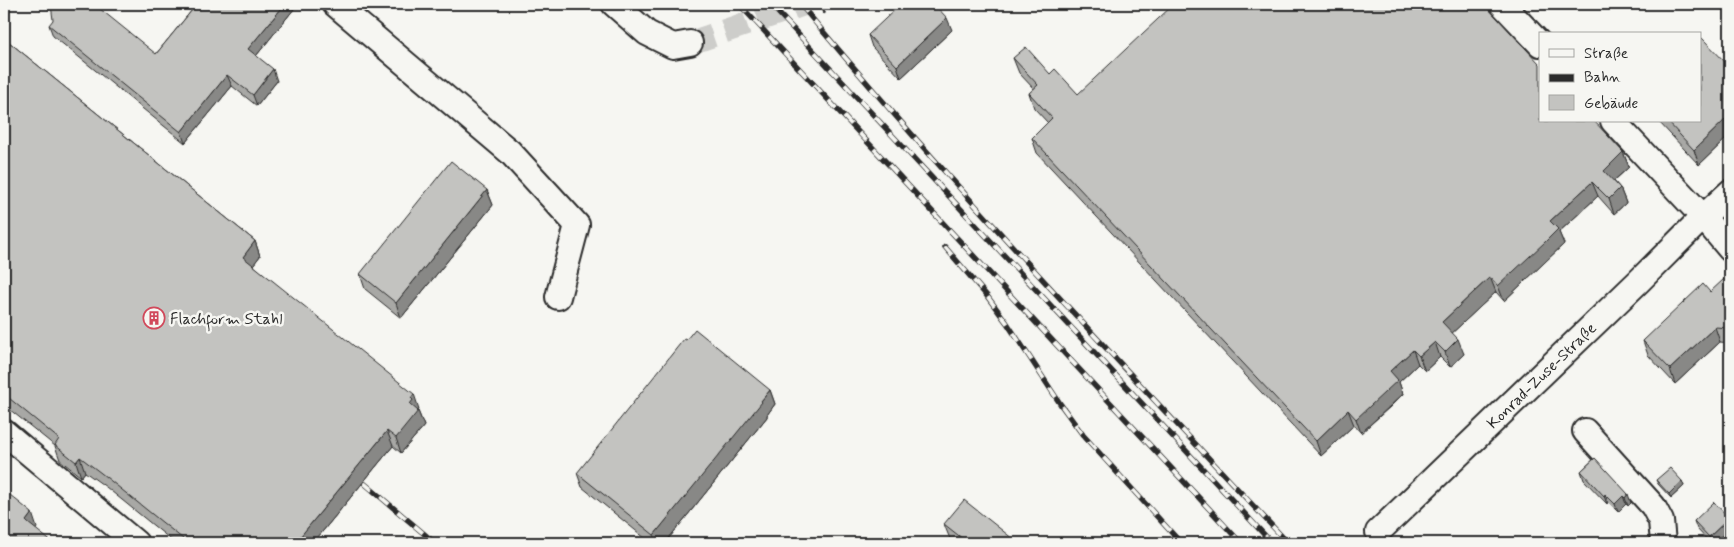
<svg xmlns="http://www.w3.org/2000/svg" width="1734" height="547" viewBox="0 0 1734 547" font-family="Mynerve,sans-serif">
<rect width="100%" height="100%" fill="#f6f6f2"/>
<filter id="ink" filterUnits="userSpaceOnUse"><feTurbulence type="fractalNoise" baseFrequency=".02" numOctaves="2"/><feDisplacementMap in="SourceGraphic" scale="10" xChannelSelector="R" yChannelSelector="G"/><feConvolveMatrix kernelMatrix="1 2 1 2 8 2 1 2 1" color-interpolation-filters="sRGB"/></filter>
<g filter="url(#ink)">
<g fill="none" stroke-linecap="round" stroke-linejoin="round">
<path stroke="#cdcdca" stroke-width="24" stroke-dasharray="24 12" stroke-linecap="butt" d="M 690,43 L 804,4"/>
<g stroke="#2b2b2b" stroke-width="28">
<path id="minor" d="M 335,4 L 510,152 L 577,225 L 558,297
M 614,4 L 647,33 L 673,46 L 690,43
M 1502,4 L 1540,44
M 1730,192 L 1703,217 L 1730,249
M 1585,431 L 1653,506 L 1661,521 L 1663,543
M 4,432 L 136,543
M 1378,532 L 1639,281 L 1703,217 L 1613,121"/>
</g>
<path stroke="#2b2b2b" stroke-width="3" stroke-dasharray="4 4" stroke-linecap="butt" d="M 818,4 L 827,17"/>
<use href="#minor" stroke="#f6f6f2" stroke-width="24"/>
<g stroke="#2b2b2b" stroke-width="5.5">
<path id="rail" d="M 739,4 L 1241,543
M 770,4 L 1272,543
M 800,4 C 955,190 1123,366 1288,543
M 945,247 L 987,296 L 1007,323 L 1061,405 L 1083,435 L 1181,543
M 364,483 L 435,543"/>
</g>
<use href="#rail" stroke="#f6f6f2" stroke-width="4" stroke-dasharray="11" stroke-linecap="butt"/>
</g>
<path fill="#a8a8a5" stroke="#2b2b2b" d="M 197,4 L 292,4 L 294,9 L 256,56 L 277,81 L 257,106 L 232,86 L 185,143 L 53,36 L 49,25 L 156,54 Z
M 952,30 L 901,78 L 872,47 L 868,35 Z
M 4,38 L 255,241 L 260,256 L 253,265 L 419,409 L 418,411 L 424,426 L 401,453 L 393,446 L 313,543 L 175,543 L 106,487 L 85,472 L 81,477 L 60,460 L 55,446 L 4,405 Z
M 1013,58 L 1050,74 L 1078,94 L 1623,152 L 1629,167 L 1614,181 L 1620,188 L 1626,203 L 1614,214 L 1598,196 L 1559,232 L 1564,244 L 1550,257 L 1504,301 L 1496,292 L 1452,333 L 1464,354 L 1450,367 L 1440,357 L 1425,371 L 1418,364 L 1399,382 L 1403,394 L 1390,407 L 1361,433 L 1354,425 L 1321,456 L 1037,153 L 1032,138 L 1048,123 L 1034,108 L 1029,93 L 1034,89 L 1019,73 Z
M 1730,67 L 1730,135 L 1699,165 L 1658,121 L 1700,121 Z
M 487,190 L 493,205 L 401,318 L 365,289 L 360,274 Z
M 1730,285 L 1730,343 L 1720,342 L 1675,384 L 1648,355 L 1643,341 L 1710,292 Z
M 770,390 L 775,404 L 767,415 L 767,417 L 665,543 L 651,543 L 582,487 L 577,473 Z
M 1595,458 L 1631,503 L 1628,506 L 1626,504 L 1618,512 L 1608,502 L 1607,504 L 1584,480 L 1581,471 Z
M 1656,480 L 1682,481 L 1684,486 L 1671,498 L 1658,484 Z
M 1694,521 L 1730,522 L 1730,528 L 1714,543 L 1710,543 L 1697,529 Z
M 944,524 L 1018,543 L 955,543 L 950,539 Z"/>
<path fill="#888886" stroke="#2b2b2b" d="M 285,4 L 292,4 L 294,9 L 252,61 L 248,49 Z
M 947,18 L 952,30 L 901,78 L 897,66 Z
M 273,69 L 277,81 L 257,106 L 253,95 Z
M 227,75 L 232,86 L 185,143 L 181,132 Z
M 1730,115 L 1730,135 L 1699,165 L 1694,150 Z
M 1623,152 L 1629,167 L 1609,185 L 1604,171 Z
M 1592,182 L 1598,196 L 1559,232 L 1564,244 L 1504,301 L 1498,286 L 1550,221 Z
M 1620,188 L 1626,203 L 1614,214 L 1609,199 Z
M 487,190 L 493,205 L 401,318 L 396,303 Z
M 255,241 L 260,256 L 248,272 L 243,257 Z
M 1490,277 L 1496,292 L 1448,337 L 1442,322 Z
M 1715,327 L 1720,342 L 1675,384 L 1670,369 Z
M 1458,339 L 1464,354 L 1450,367 L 1445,352 Z
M 1435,342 L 1440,357 L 1425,371 L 1419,356 Z
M 1413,350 L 1418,364 L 1399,382 L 1403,394 L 1361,433 L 1356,419 L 1390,371 Z
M 770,390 L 775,404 L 767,415 L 767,417 L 665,543 L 657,543 L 654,535 Z
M 414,394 L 419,409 L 417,412 L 418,411 L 424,426 L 401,453 L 396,438 L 410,404 L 411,398 Z
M 1348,410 L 1354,425 L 1321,456 L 1316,441 Z
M 387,431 L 393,446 L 313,543 L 295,543 Z
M 80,457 L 85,472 L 81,477 L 76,462 Z
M 1682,481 L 1684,486 L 1671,498 L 1669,494 Z
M 1605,494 L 1608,502 L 1607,504 L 1604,496 Z
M 1628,494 L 1631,503 L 1628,506 L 1625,498 Z
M 1623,496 L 1626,504 L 1618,512 L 1615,504 Z
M 32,513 L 37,528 L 31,536 L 26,521 Z
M 1729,518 L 1730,522 L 1730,528 L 1714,543 L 1711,543 L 1709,537 Z"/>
<path fill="#c3c3c0" stroke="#2b2b2b" d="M 51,4 L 94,4 L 156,54 L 197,4 L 285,4 L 248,49 L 273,69 L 253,95 L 227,75 L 181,132 L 49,25 L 53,20 Z
M 901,4 L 934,4 L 947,18 L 897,66 L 868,35 Z
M 1174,4 L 1484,4 L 1540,64 L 1540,121 L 1594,121 L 1623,152 L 1604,171 L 1620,188 L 1609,199 L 1592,182 L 1550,221 L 1558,229 L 1545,242 L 1498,286 L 1490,277 L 1442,322 L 1458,339 L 1445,352 L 1435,342 L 1419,356 L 1413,350 L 1390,371 L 1398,380 L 1385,392 L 1356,419 L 1348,410 L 1316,441 L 1032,138 L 1052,118 L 1029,93 L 1038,85 L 1013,58 L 1026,47 L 1050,74 L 1055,69 L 1078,94 Z
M 4,38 L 255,241 L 243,257 L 414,394 L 411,398 L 413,400 L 410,404 L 418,411 L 396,438 L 387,431 L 295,543 L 188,543 L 101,473 L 80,457 L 76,462 L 55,445 L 59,439 L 4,394 Z
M 1702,38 L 1730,67 L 1730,115 L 1694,150 L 1667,121 L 1700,121 L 1700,40 Z
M 451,161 L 487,190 L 396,303 L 360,274 Z
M 1724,279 L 1730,285 L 1730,329 L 1729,328 L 1715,327 L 1670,369 L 1643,341 L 1703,284 L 1710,292 Z
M 695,329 L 770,390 L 761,401 L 762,402 L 654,535 L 577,473 L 684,339 L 686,340 Z
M 1595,458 L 1628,494 L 1625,498 L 1623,496 L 1615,504 L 1605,494 L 1604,496 L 1581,471 Z
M 1670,468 L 1682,481 L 1669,494 L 1656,480 Z
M 4,490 L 32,513 L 26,521 L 28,523 L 53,543 L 4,543 Z
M 964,500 L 1018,543 L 968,543 L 944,524 Z
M 1714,502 L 1729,518 L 1709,537 L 1694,521 Z"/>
</g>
<defs>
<g id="building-ring" transform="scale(1.125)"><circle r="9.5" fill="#f6f6f2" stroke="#d1495b" stroke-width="1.5"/><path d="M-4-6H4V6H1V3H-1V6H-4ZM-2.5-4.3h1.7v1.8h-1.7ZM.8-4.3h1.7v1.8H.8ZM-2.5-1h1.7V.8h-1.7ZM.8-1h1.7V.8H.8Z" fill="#d1495b"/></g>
</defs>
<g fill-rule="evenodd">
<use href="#building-ring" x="154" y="318"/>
</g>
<g text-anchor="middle" stroke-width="5" stroke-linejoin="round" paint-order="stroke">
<g font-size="16" fill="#2b2b2b" stroke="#f6f6f2" text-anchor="start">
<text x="170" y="324">Flachform Stahl</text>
</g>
<g font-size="16" fill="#2b2b2b" stroke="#f6f6f2">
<text transform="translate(1541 375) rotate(-44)" y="6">Konrad-Zuse-Straße</text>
</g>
</g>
<rect width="1734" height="547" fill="none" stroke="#f6f6f2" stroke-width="20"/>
<rect x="10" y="10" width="1714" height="527" fill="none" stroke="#2b2b2b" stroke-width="2" filter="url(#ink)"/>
<rect x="1539" y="32" width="162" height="90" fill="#f6f6f2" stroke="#a5a5a2"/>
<rect x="1549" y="49" width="25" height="8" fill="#f6f6f2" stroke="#a5a5a2"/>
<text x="1584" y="58" font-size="15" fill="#2b2b2b">Straße</text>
<rect x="1549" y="74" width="25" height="8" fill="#2b2b2b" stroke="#a5a5a2"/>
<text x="1584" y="82" font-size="15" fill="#2b2b2b">Bahn</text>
<rect x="1549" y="95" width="25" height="15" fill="#c3c3c0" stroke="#a5a5a2"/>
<text x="1584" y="108" font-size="15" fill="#2b2b2b">Gebäude</text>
</svg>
